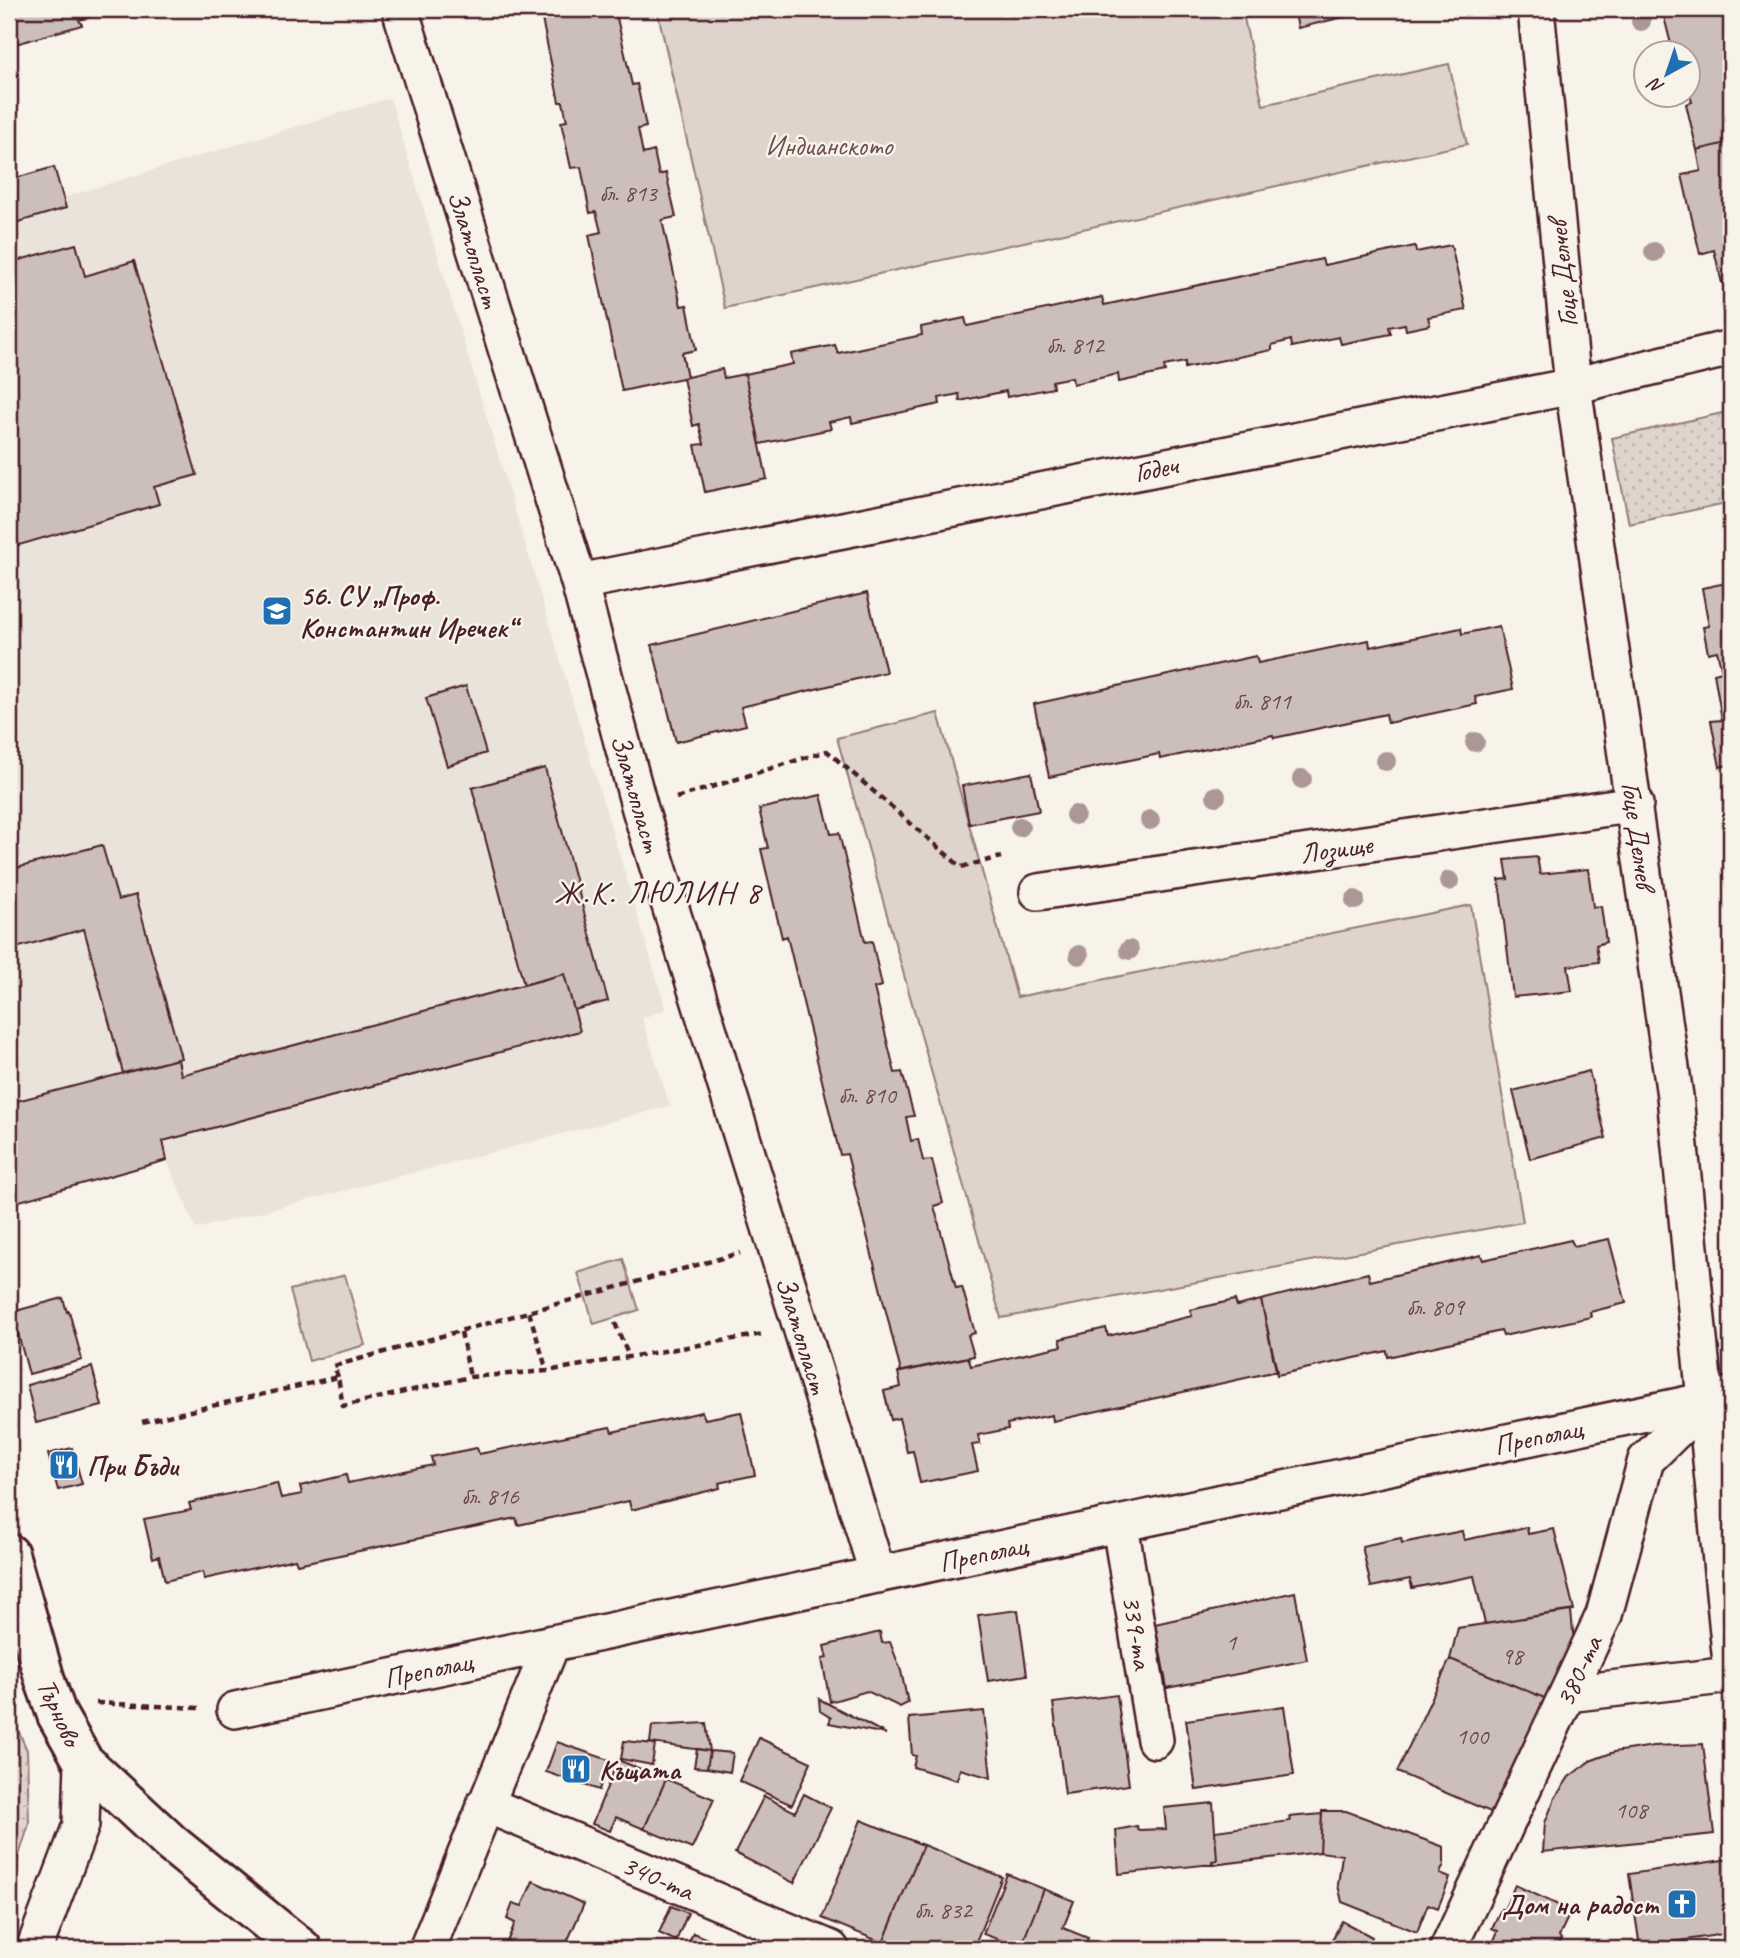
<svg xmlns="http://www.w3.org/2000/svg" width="1740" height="1958" viewBox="0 0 1740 1958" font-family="Caveat,sans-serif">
<defs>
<pattern id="grass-dots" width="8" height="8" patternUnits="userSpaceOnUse" patternTransform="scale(1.75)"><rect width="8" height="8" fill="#ded4cc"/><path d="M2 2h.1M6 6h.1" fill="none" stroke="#c0b6af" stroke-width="1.8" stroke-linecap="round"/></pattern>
</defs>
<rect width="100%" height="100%" fill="#f7f3e8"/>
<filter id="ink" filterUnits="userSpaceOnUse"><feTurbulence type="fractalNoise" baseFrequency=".0143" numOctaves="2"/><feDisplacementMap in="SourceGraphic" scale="14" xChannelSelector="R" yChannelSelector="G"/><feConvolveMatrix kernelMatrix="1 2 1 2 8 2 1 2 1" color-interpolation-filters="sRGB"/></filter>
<g filter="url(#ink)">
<path fill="#eae3da" d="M 390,98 L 666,1009 L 642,1018 L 670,1106 L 196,1229 L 167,1160 L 9,1204 L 9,214 Z"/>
<path fill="url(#grass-dots)" stroke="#947a7c" stroke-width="2" d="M 1731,411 L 1731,502 L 1629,524 L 1612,438 Z
M 9,1710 L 27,1750 L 29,1824 L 9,1887 Z"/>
<path fill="#ded4cc" stroke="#947a7c" stroke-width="2" d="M 657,9 L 1242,9 L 1263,105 L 1449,64 L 1467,144 L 725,308 Z
M 938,713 L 1017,997 L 1471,905 L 1523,1222 L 1001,1318 L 837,738 Z
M 623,1259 L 639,1310 L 594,1324 L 578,1273 Z
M 345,1275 L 365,1345 L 309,1361 L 290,1290 Z"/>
<path fill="#ccbfb9" stroke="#4a1f2b" stroke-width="2" d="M 9,9 L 116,9 L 79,20 L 82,25 L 9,46 Z
M 546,9 L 615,9 L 632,85 L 637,84 L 646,127 L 638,129 L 643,154 L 654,151 L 659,175 L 666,173 L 676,217 L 662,220 L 681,306 L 687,305 L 696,350 L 682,353 L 687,377 L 622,391 L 589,235 L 601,232 L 596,212 L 590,213 L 581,167 L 571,168 L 561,122 L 567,121 L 563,102 L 559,102 L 541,14 L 547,13 Z
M 1294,9 L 1363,9 L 1364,12 L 1298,28 Z
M 1662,9 L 1731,9 L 1731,142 L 1697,150 L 1686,104 L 1692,102 L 1688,86 L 1688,52 L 1673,52 Z
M 1731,142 L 1731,281 L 1722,283 L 1714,250 L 1700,254 L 1682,175 L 1701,171 L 1697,150 Z
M 54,167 L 66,208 L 15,223 L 9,201 L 9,180 Z
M 76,244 L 85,276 L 134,261 L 197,475 L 154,487 L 159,504 L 9,548 L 9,263 Z
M 1451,245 L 1466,310 L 1428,317 L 1430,325 L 1406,330 L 1405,324 L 1389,327 L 1391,334 L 1341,344 L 1339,337 L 1292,347 L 1291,340 L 1272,345 L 1272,350 L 1185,368 L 1185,362 L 1164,366 L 1165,372 L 1119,382 L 1118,374 L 1073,384 L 1072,377 L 1052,381 L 1053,388 L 1007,397 L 1006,391 L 960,401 L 959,394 L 939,398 L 940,404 L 852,423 L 851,417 L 829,422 L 831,429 L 760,444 L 745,374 L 793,364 L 791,354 L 835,345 L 838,353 L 922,335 L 921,327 L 965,318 L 967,326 L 1102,297 L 1104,305 L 1322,259 L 1324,265 L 1415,246 L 1416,252 Z
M 722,369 L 724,378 L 745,374 L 767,479 L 705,492 L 695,445 L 704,444 L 699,424 L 693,426 L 683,378 Z
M 1731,582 L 1731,779 L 1728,765 L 1720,767 L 1711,721 L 1722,720 L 1714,673 L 1722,671 L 1717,651 L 1708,653 L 1703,627 L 1709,626 L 1702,588 Z
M 867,593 L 886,672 L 741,707 L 746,725 L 676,742 L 652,645 Z
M 1499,626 L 1513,689 L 1475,697 L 1477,704 L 1388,723 L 1386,714 L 1274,738 L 1273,735 L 1160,759 L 1159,754 L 1049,777 L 1034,704 L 1256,656 L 1258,663 L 1369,640 L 1370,647 L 1461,628 L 1462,634 Z
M 466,686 L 486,753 L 447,766 L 426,698 Z
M 545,768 L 608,1001 L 574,1010 L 564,974 L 524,985 L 472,788 Z
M 1031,773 L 1039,811 L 969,824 L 962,786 Z
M 1731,785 L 1731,820 L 1725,786 Z
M 821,795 L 831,834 L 839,833 L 865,942 L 872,941 L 882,986 L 874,988 L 895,1073 L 902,1072 L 914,1116 L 906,1117 L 911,1141 L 918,1139 L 923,1161 L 932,1160 L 943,1203 L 934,1206 L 956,1288 L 962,1287 L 975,1333 L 968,1335 L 974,1356 L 901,1372 L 847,1154 L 840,1155 L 787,936 L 782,938 L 761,849 L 768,848 L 759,809 Z
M 102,845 L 118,900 L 136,895 L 181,1058 L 123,1073 L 84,929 L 9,950 L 9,870 Z
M 1537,857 L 1540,874 L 1588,869 L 1593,907 L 1601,906 L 1606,942 L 1596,945 L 1599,962 L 1568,966 L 1572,991 L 1513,997 L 1499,880 L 1508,879 L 1505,860 Z
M 564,974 L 580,1031 L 163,1141 L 167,1160 L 9,1204 L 9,1103 L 178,1059 L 181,1075 Z
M 1589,1071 L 1606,1138 L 1530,1159 L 1513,1091 Z
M 1609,1239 L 1626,1303 L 1590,1312 L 1591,1317 L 1503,1336 L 1501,1331 L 1388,1357 L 1387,1351 L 1277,1375 L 1261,1300 L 1368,1273 L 1370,1281 L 1481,1255 L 1483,1260 L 1571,1240 L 1574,1246 Z
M 63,1298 L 67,1312 L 69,1311 L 82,1360 L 29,1374 L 12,1312 Z
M 1235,1300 L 1237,1306 L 1261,1300 L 1277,1371 L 1053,1421 L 1052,1415 L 1007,1424 L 1008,1429 L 978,1435 L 980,1444 L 972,1445 L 978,1471 L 920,1483 L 913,1451 L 907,1452 L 899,1418 L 891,1420 L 884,1391 L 901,1387 L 898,1372 L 968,1357 L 971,1366 L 1062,1346 L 1060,1339 L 1106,1328 L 1108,1336 L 1192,1316 L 1190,1310 Z
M 12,1312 L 19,1336 L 9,1339 L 9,1313 Z
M 92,1367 L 102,1406 L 36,1423 L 27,1385 Z
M 702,1412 L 705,1419 L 741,1412 L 755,1475 L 719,1483 L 720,1488 L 631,1510 L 629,1501 L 518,1525 L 516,1518 L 297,1564 L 295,1559 L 204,1579 L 203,1572 L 165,1581 L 159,1556 L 153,1558 L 144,1519 L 191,1510 L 189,1503 L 277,1483 L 281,1498 L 302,1494 L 300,1486 L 346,1475 L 348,1483 L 433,1465 L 431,1457 L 477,1448 L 479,1454 L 610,1427 L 612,1432 Z
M 72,1448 L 82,1484 L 58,1490 L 48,1454 Z
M 1527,1527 L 1528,1534 L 1554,1529 L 1574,1610 L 1485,1624 L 1474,1576 L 1412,1588 L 1410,1579 L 1371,1587 L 1362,1546 L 1401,1538 L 1402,1543 L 1462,1531 L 1464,1540 Z
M 1295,1592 L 1307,1660 L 1167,1688 L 1155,1624 Z
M 1018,1610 L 1027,1675 L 988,1681 L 978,1615 Z
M 1571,1611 L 1575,1652 L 1547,1699 L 1450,1659 L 1458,1628 Z
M 880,1632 L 882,1643 L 890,1642 L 901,1671 L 908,1703 L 900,1707 L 867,1691 L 830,1702 L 822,1659 L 827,1658 L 824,1646 Z
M 1450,1659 L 1547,1699 L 1493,1813 L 1397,1772 Z
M 1117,1695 L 1129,1785 L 1065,1794 L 1053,1703 Z
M 819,1699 L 886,1734 L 829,1723 L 831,1718 L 820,1711 Z
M 1284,1706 L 1294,1775 L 1196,1790 L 1186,1720 Z
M 984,1711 L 991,1778 L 960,1769 L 957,1780 L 913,1767 L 916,1756 L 912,1755 L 909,1718 Z
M 706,1723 L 710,1751 L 650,1743 L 652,1726 Z
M 759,1738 L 811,1762 L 792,1805 L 739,1781 Z
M 624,1741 L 655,1744 L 652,1765 L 621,1759 Z
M 557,1742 L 609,1760 L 599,1790 L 546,1772 Z
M 1703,1744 L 1714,1834 L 1543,1852 L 1545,1823 L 1555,1798 L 1569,1777 L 1590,1761 L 1614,1752 L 1654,1746 Z
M 697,1749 L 710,1751 L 707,1768 L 694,1767 Z
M 710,1751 L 733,1753 L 730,1772 L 707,1768 Z
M 618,1760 L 666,1779 L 644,1829 L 616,1817 L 610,1831 L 592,1824 Z
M 666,1779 L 714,1799 L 692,1849 L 644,1829 Z
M 804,1794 L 831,1808 L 794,1883 L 735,1853 L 764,1796 L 795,1812 Z
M 1213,1803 L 1217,1860 L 1212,1861 L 1213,1864 L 1119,1874 L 1116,1830 L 1137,1826 L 1138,1830 L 1166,1829 L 1164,1808 Z
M 1322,1811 L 1346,1811 L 1444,1847 L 1444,1864 L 1440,1874 L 1450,1878 L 1438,1908 L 1428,1904 L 1417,1932 L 1342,1902 L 1338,1885 L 1342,1855 L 1320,1852 Z
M 1322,1814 L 1320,1852 L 1212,1865 L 1212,1861 L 1217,1860 L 1215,1831 L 1290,1821 L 1289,1817 Z
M 861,1820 L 923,1845 L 883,1943 L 822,1918 Z
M 923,1845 L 1002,1877 L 973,1949 L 899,1949 L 883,1943 Z
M 1730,1859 L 1731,1933 L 1640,1947 L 1629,1874 Z
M 1007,1874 L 1044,1889 L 1020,1949 L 999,1949 L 1003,1941 L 983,1934 Z
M 533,1881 L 584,1904 L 564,1949 L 504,1949 L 515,1923 L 507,1919 L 513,1903 L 522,1906 Z
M 1515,1885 L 1571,1911 L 1559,1936 L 1561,1939 L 1556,1949 L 1483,1949 L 1486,1942 L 1492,1945 L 1498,1931 L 1492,1928 L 1501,1909 L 1504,1910 Z
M 1044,1889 L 1074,1901 L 1063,1928 L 1088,1938 L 1083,1949 L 1020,1949 Z
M 671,1906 L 688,1913 L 676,1941 L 659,1933 Z
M 1342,1921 L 1372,1937 L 1365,1949 L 1327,1949 Z
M 693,1933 L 731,1949 L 686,1949 Z"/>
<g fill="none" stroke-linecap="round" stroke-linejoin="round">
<g stroke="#4a1f2b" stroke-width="40">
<path id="street" d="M 400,9 L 579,582 L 640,809 L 878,1575
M 1536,9 L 1573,386 L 1675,1096 L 1731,1663
M 579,582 L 1573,386 L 1731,348
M 1038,892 L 1635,804
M 1120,1525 L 1155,1740
M 1567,1694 L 1731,1675
M 235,1710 L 1731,1395
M 485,1804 L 831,1949
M 34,1949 L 81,1825 L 83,1761
M 427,1949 L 552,1643
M 1448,1949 L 1604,1615 L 1646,1460 L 1706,1401"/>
</g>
<g stroke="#4a1f2b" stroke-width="44">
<path id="secondary" d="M 9,1554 L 46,1684 L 57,1715 L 83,1761 L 172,1844 L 302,1949"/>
</g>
<path stroke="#4a1f2b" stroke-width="4.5" stroke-dasharray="7 5" stroke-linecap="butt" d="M 676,798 L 827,751 L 961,867 L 1001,857
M 529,1312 L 547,1371
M 615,1323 L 629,1357
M 461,1332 L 470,1377
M 338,1377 L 334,1366 L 740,1253
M 142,1422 L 338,1377 L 343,1406 L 470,1377 L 547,1371 L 763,1334
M 96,1703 L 199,1708"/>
<use href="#street" stroke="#f7f3e8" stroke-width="35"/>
<use href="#secondary" stroke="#f7f3e8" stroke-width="38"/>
</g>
<g fill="#ac9796">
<circle cx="1641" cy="21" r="10"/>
<circle cx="1654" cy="252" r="10"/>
<circle cx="1475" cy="742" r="10"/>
<circle cx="1386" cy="761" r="10"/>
<circle cx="1302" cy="779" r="10"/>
<circle cx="1216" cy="796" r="10"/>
<circle cx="1075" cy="815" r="10"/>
<circle cx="1150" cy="820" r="10"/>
<circle cx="1020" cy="827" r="10"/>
<circle cx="1449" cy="881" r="10"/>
<circle cx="1355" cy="900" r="10"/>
<circle cx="1129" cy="950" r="10"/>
<circle cx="1079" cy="955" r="10"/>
</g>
</g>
<defs>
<g id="school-square" transform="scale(1.575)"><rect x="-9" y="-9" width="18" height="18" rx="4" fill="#1f6fb2" stroke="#f7f3e8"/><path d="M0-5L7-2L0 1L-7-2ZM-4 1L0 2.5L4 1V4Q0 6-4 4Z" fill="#fff"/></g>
<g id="restaurant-square" transform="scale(1.575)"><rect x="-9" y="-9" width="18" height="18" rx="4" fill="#1f6fb2" stroke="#f7f3e8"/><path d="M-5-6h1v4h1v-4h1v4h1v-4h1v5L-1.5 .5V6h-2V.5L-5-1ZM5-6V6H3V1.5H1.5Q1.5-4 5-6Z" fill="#fff"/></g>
<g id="church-square" transform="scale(1.575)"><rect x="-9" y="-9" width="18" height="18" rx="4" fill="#1f6fb2" stroke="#f7f3e8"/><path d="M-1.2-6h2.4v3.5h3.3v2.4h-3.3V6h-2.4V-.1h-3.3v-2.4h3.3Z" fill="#fff"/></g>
</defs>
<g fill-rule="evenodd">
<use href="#school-square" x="277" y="611"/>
<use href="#restaurant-square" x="64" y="1465"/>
<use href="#restaurant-square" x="576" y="1769"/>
<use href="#church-square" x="1682" y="1904"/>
</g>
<g text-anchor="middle" stroke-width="5" stroke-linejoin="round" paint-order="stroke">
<g font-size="24" fill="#6a474e">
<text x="628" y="201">бл. 813</text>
<text x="1075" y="353">бл. 812</text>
<text x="1262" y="709">бл. 811</text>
<text x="867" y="1103">бл. 810</text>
<text x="1435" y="1315">бл. 809</text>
<text x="490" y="1504">бл. 816</text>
<text x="1231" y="1650">1</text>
<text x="1512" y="1664">98</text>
<text x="1472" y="1744">100</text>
<text x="1631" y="1818">108</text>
<text x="943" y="1918">бл. 832</text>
</g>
<g font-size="28" fill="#6f4c53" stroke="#f7f3e8">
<text x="829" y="155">Индианското</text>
</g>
<g font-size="28" fill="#4a1f2b" stroke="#f7f3e8">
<text transform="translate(475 249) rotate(73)" y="10">Златопласт</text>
<text transform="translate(1562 274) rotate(-96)" y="10">Гоце Делчев</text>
<text transform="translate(1156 468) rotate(-11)" y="10">Годеч</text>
<text transform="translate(637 793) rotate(74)" y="10">Златопласт</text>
<text transform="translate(1639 835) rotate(82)" y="10">Гоце Делчев</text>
<text transform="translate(1336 848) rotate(-8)" y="10">Лозище</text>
<text transform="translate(803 1335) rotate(73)" y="10">Златопласт</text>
<text transform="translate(1538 1436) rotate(-12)" y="10">Преполац</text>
<text transform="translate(983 1553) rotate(-12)" y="10">Преполац</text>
<text transform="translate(1138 1632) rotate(81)" y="10">339-та</text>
<text transform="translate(428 1669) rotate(-12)" y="10">Преполац</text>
<text transform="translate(1578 1671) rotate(-65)" y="10">380-та</text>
<text transform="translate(60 1712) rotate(66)" y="10">Търново</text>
<text transform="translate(658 1877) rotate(23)" y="10">340-та</text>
</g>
<g font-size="28" font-weight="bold" fill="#4a1f2b" stroke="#f7f3e8" text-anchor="start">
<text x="300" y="605">56. СУ „Проф.<tspan x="300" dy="32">Константин Иречек“</tspan></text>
<text x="87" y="1475">При Бъди</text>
<text x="599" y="1779">Къщата</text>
<text x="1659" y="1914" text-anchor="end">Дом на радост</text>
</g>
<g font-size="32" letter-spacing="2" fill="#4a1f2b" stroke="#f7f3e8">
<text x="658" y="903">Ж.К. ЛЮЛИН 8</text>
</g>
</g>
<rect width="1740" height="1958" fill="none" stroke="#f7f3e8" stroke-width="35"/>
<rect x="18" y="18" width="1705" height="1923" fill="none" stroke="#4a1f2b" stroke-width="2.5" filter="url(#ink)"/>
<g transform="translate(1667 74) rotate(220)"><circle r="33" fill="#f7f3e8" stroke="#b29e9c" stroke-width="2"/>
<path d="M0-5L12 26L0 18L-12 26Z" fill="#1f6fb2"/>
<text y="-10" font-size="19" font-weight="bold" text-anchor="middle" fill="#4a1f2b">N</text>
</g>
</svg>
